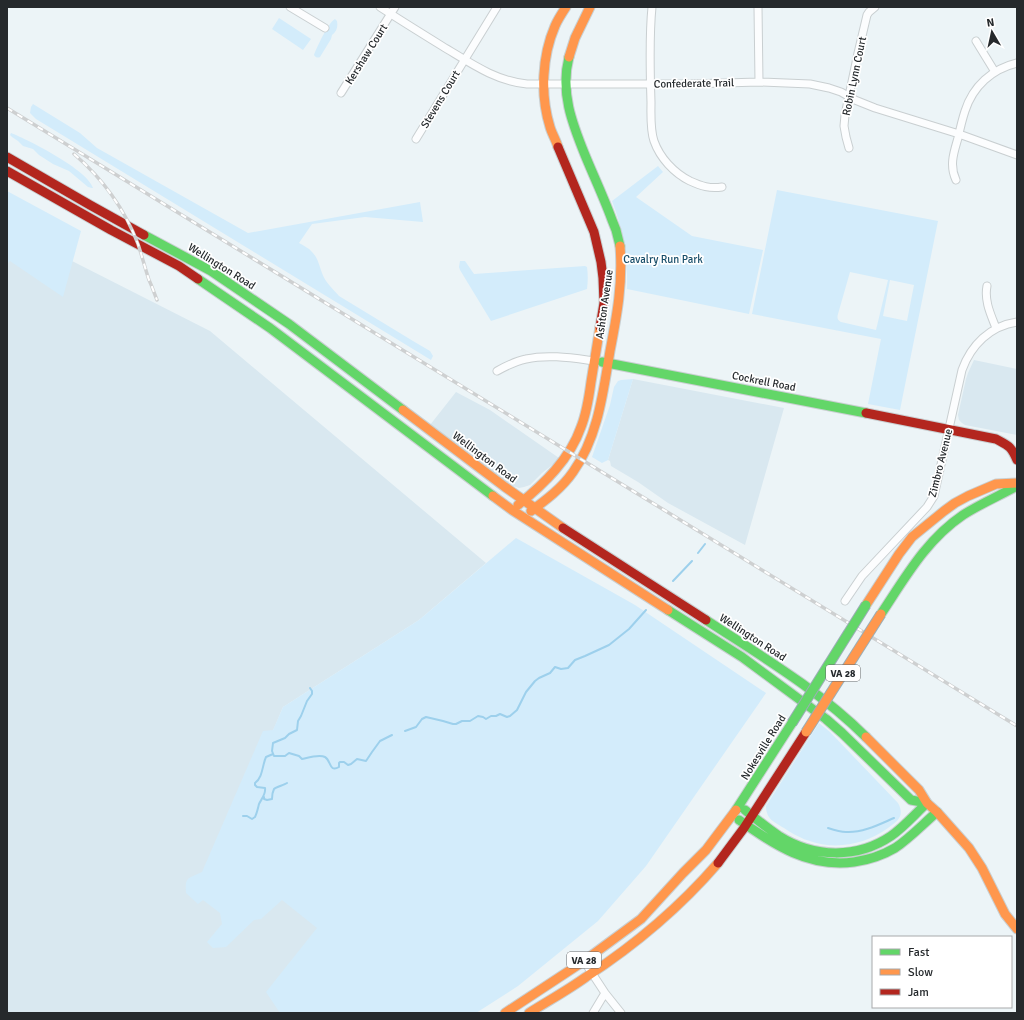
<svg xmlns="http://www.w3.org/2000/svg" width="1024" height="1020" viewBox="0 0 1024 1020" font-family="Signika,sans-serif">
<rect width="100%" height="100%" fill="#ecf4f7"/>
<path fill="#d9e8f0" d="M 7,228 L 210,331 L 486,563 L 419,620 L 283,707 L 209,883 L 279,878 L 329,921 L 291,1013 L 7,1013 Z
M 974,360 L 1017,369 L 1017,435 L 965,425 L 962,423 L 959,420 L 958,415 L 966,379 L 968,373 Z
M 633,379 L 784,408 L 745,545 L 668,503 L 638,482 L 611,466 L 610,461 L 608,460 Z
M 456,392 L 490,410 L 559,458 L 556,462 L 542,473 L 530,485 L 524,487 L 519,488 L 510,485 L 430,425 Z"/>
<path fill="#d3ecfb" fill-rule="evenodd" d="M 279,18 L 311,39 L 303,50 L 272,29 Z
M 335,19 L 337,21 C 338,27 337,31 332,35 L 331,39 L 320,57 C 318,58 316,58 314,55 C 317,47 328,23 335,19 Z
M 33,104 L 80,133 L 97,148 L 248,233 L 420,202 L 423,222 L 365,217 L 312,224 L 299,243 C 304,246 309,248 312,252 C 318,258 319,265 322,273 C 325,282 333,289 339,296 L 413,341 L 430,351 L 433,356 L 431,360 L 36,119 L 30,113 L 31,107 Z
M 11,133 C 29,140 88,170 93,188 L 92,188 L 88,187 L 69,171 L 53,164 L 39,155 L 33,149 L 23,146 L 18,141 L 12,137 L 10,135 Z
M 658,166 L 663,172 L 636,197 L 692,236 L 763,250 L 749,314 L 627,289 C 628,257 623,230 612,201 Z
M 777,190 L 938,221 L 900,410 L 868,404 L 881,339 L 752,314 ZM 850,272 L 888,280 L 876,330 L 841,322 C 837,320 837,317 838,314 ZM 890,280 L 914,285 L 907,321 L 883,316 Z
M 7,191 L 81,231 L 63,297 L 10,261 L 7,264 Z
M 460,261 L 465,261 L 474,274 L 585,266 L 587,267 C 588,274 588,281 587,289 L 491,321 L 460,270 L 459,267 Z
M 633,379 L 608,460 L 602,463 L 592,457 L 610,405 L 614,387 L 618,381 L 621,380 Z
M 516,538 L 635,605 L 766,693 L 646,866 L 598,921 L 518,986 L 476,1013 L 280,1013 L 266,992 L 317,928 L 282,900 L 261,919 L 254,920 L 226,947 L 213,948 L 207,942 L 222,924 L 220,913 L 203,900 L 198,904 L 186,893 C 185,876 188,879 202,872 L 263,731 L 273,730 L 283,707 L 419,620 Z
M 819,723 L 830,732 L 898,803 C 905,816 898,821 888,828 C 870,841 849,847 827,845 C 811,843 797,837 784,828 C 774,822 766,819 766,806 Z"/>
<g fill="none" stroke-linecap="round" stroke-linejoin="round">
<path stroke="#9dd0ec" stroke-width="2" d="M 698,553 L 705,544
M 673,581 L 692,561
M 310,688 L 312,691 L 312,694 L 307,701 L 301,716 L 298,721 L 297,730 L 289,734 L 285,738 L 273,743 L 272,751 L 274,756 L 285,756 L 289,753 L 299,756 L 302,759 C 307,758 319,754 325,757 C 331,760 329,773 339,767 L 339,763 L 340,762 L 344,762 L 348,765 L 351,764 L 357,759 L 366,761 L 372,752 L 380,741 L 392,735
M 405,731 L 416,727 L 422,719 L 426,717 L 443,721 L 453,724 L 456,724 L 462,721 L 470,721 L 478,716 L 483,717 L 486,719 L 491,716 L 496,716 L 500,714 L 507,717 L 510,716 L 517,710 L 526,692 L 535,681 L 539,678 L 550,673 L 555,667 L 561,669 L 568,668 L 575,660 L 585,656 L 609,645 L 629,629 L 646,610
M 264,797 L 264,799 L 267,800 L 272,799 C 272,796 273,791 274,789 C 276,787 284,785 287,783
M 243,816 L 247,816 L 252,819 L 255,817 C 257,813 258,808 259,804 C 262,798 266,794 265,788 L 257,787 L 255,785 L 255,783 C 263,777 262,766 266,757 L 273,754
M 828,828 C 834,830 840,832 846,832 C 863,833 880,824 894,818"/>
<g stroke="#c9cfd1" stroke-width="9">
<path id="street" d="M 290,7 L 325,28
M 380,7 C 400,20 421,33 442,46 C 469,62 495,81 527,84 L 689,84 L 759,82 L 810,84 L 829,88 L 841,92 L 855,100 L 875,108 L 959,134 L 1017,155
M 652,7 C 649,37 650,71 651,102 C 651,114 650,129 654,141 C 660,158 674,173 690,181 C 701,186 710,189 722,187
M 758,7 L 759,82
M 976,41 L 995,72
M 341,93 L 395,7
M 416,139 L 497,7
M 849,148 L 846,137 L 844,126 L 845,115 L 858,53 L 867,15 L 869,12 L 875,7
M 956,180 C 949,165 954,152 958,138 C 960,129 962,120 965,111 C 973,86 992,69 1017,63
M 987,286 C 984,301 991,315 996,328
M 497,371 C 506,366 516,361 526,359 C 548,354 572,358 595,361
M 845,601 L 862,576 L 927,507 L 934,496 L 962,370 C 971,345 990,326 1017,322
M 584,961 L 605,993 L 621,1013
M 593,1013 L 605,993"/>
</g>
<g stroke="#c9cfd1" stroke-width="11">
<path id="fast" d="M 569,57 C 560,92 572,123 585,155 C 594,177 604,198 612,220 L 616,230 L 620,246
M 144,235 L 211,271 L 289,324 L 403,410
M 198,279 L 270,328 L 493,496
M 602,362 L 866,413
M 668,610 L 742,657 L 826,719 L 842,733 L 911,800 L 927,803
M 881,614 C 905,578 926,540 963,515 C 980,504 999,496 1017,486
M 706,620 C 761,656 819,690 866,737
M 736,810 L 792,723
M 745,810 C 756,819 767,828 779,836 C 814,858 857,859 891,836 C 904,827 915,814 927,803
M 739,820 C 775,845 808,868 854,862 C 868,860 883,855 895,848 C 910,838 923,824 937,812"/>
</g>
<g stroke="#c9cfd1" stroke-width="11">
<path id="slow" d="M 569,57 L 575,38 L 590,7
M 558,147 C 556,140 552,134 550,127 C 540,95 542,56 555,26 C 558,19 562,13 566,7
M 403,410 L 505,487 L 563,528
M 493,496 L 512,510 L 668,610
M 518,505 C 544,484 570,459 581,427 C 587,412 589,397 591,382 C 594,363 597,345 600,327
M 531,511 C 546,500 562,488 573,472 C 598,437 603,393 610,351 C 617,315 623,283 620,246
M 866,605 L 899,554 L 912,537 L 944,511 L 955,503 L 968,496 L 996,484 L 1017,483
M 866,737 L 919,790 L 927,803 L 937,812 L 969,848 L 982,868 L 1005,914 L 1017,929
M 505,1013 L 584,961 L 641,919 L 683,873 L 706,850 L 736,810
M 529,1013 C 548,1001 568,990 586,977 C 635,945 680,907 718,863"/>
</g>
<g stroke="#c9cfd1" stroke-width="11">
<path id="jam" d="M 558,147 L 594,232 L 601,262 L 603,278 L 604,303 L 600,327
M 7,157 L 90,205 L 144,235
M 7,171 L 111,230 L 179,266 L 198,279
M 866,413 L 996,439 C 1009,446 1011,446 1017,460
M 563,528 L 706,620
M 718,863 L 744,828 L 806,732"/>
</g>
<use href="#street" stroke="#fcfdfe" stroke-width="7"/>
<use href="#fast" stroke="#63d668" stroke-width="9"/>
<use href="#slow" stroke="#ff974d" stroke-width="9"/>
<use href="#jam" stroke="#b3261e" stroke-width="9"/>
<g stroke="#ced0d1" stroke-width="3.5">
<path id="rail" d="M 7,108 L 1017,726
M 74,154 C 102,178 125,210 138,244 C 142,256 145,268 149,280 C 152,286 154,293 157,300"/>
</g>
<use href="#rail" stroke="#fff" stroke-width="2" stroke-dasharray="6" stroke-linecap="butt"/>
<g stroke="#9badb6" stroke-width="11" stroke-linecap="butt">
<path id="fast-bridge" d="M 792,723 L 866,605"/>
</g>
<g stroke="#9badb6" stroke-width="11" stroke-linecap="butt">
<path id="slow-bridge" d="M 806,732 L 881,614"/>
</g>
<use href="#fast-bridge" stroke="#63d668" stroke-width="9"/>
<use href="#slow-bridge" stroke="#ff974d" stroke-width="9"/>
</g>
<g text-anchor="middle" stroke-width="3.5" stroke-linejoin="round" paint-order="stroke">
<g fill="#fff" stroke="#66696b" stroke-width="1">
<rect x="826" y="665" width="34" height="16" rx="3"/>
<rect x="567" y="952" width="34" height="16" rx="3"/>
</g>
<g font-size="10" font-weight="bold" fill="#25292c">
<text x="843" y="677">VA 28</text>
<text x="584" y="964">VA 28</text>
</g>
<g font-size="11" fill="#25292c" stroke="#fff">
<text transform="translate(366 54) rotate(-58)" y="4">Kershaw Court</text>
<text transform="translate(854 76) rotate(-78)" y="4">Robin Lynn Court</text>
<text transform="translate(694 83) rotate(-1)" y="4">Confederate Trail</text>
<text transform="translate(440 99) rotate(-59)" y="4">Stevens Court</text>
<text transform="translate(222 266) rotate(32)" y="4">Wellington Road</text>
<text transform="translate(604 304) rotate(-82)" y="4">Ashton Avenue</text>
<text transform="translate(764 381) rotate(11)" y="4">Cockrell Road</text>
<text transform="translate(485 457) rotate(37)" y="4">Wellington Road</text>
<text transform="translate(940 463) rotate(-76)" y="4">Zimbro Avenue</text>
<text transform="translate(753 637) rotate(33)" y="4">Wellington Road</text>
<text transform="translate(763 747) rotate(-58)" y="4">Nokesville Road</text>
</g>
<g font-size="11" fill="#174d69" stroke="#fff">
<text x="663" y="263">Cavalry Run Park</text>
</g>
</g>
<rect width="1024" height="1020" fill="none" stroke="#25292c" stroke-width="16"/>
<rect x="872" y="936" width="140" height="72" fill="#ffffff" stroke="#a8a9ab"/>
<rect x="880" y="949" width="20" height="6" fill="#63d668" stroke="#a8a9ab"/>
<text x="908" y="956" font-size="12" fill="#25292c">Fast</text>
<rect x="880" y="969" width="20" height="6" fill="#ff974d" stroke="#a8a9ab"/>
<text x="908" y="976" font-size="12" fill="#25292c">Slow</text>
<rect x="880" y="989" width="20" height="6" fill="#b3261e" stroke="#a8a9ab"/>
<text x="908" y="996" font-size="12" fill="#25292c">Jam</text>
<g transform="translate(992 32) rotate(351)" stroke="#ffffff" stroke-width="3" paint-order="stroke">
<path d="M0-3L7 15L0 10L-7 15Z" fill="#25292c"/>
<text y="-6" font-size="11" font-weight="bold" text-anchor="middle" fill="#25292c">N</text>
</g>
</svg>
